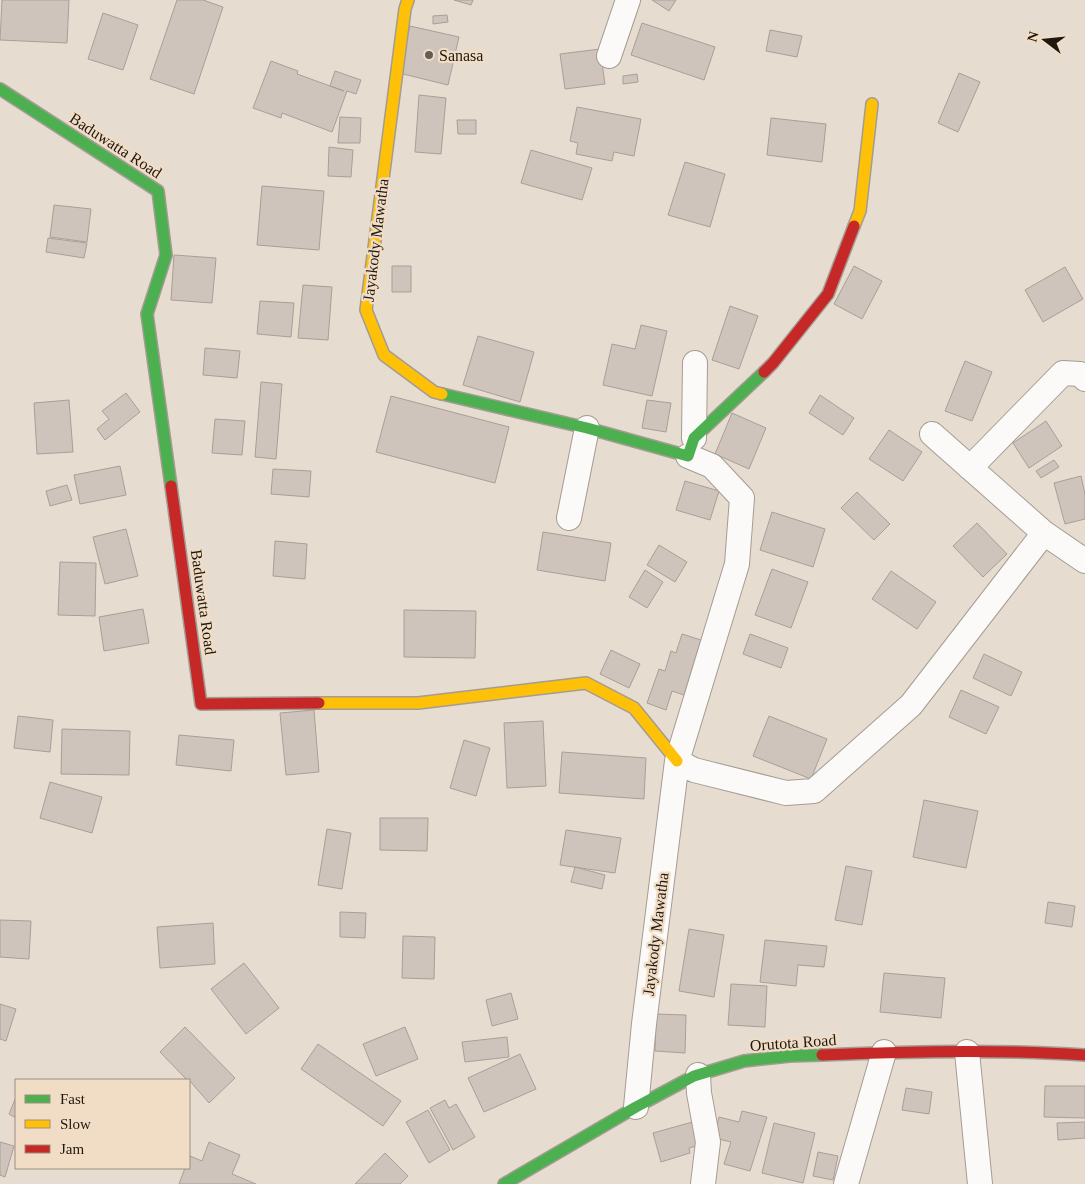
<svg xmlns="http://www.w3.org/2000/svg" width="1085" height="1184" viewBox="0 0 1085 1184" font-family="Georgia,serif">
<rect width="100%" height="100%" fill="#e7dcd0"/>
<path fill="#cec4bc" stroke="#a99f97" d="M 2,0 L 69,0 L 67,43 L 0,40 Z
M 177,0 L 203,0 L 223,7 L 194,94 L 150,79 Z
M 454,0 L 473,0 L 471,5 Z
M 652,0 L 676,0 L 669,11 Z
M 103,13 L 138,25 L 123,70 L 88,59 Z
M 447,15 L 448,22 L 433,24 L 433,16 Z
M 642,23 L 715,47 L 704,80 L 631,55 Z
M 410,26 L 459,37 L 448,85 L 399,73 Z
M 770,30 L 802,36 L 797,57 L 766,51 Z
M 600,49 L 605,84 L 565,89 L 560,54 Z
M 271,61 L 298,71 L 297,74 L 344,91 L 330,86 L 335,71 L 361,80 L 356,94 L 347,91 L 332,132 L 282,113 L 281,118 L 253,108 Z
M 959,73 L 980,82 L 958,132 L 938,123 Z
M 637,74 L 638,82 L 623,84 L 623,76 Z
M 419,95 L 446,98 L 441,154 L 415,152 Z
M 577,107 L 641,119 L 634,156 L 614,152 L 612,161 L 576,154 L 578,143 L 570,141 Z
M 340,117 L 361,118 L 360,143 L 338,143 Z
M 771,118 L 826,124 L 822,162 L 767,155 Z
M 457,120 L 476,120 L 476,134 L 458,134 Z
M 329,147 L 353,150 L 351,177 L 328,176 Z
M 531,150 L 592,168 L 582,200 L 521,183 Z
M 685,162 L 725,174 L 710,227 L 668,215 Z
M 262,186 L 324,191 L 319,250 L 257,245 Z
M 54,205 L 91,209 L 87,242 L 50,237 Z
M 48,238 L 87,243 L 84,258 L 46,252 Z
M 174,255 L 216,258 L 212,303 L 171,300 Z
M 392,266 L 411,266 L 411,292 L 392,292 Z
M 854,266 L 882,281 L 862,319 L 834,304 Z
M 1065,267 L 1083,299 L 1043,322 L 1025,290 Z
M 303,285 L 332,287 L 328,340 L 298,338 Z
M 260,301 L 294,303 L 291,337 L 257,334 Z
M 730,306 L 758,316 L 739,369 L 712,360 Z
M 641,325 L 667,331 L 652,396 L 603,385 L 612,344 L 635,349 Z
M 478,336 L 534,352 L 520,402 L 463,385 Z
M 205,348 L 240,351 L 237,378 L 203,375 Z
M 965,361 L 992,372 L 972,421 L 945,411 Z
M 261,382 L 282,384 L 276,459 L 255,457 Z
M 126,393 L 140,412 L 105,440 L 97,429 L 109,419 L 102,411 Z
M 820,395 L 854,418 L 843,435 L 809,413 Z
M 391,396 L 509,427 L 495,483 L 376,452 Z
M 69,400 L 73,452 L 37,454 L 34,403 Z
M 647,400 L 671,403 L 666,432 L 642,428 Z
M 732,413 L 766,428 L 749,469 L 715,454 Z
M 215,419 L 245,421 L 242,455 L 212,453 Z
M 1046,421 L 1062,446 L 1029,468 L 1013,443 Z
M 889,430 L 922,452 L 903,481 L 869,459 Z
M 1054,460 L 1059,467 L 1041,478 L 1036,471 Z
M 120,466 L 126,495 L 80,504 L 74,475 Z
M 273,469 L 311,471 L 309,497 L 271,494 Z
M 1081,476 L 1085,494 L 1085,519 L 1065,524 L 1054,483 Z
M 685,481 L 719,491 L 710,520 L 676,510 Z
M 67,485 L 72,500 L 50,506 L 46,491 Z
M 857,492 L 890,524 L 874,540 L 841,508 Z
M 772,512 L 825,529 L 813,567 L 760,550 Z
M 977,523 L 1007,554 L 983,577 L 953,546 Z
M 126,529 L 138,576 L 105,584 L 93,537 Z
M 543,532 L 611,543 L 605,581 L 537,570 Z
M 275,541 L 307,544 L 305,579 L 273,576 Z
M 659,545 L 687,562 L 675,582 L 647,565 Z
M 60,562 L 96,563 L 95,616 L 58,615 Z
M 772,569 L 808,582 L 791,628 L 755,615 Z
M 645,570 L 663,582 L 647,608 L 629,597 Z
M 891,571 L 936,602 L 917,629 L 872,599 Z
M 143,609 L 149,643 L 104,651 L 99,617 Z
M 404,610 L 476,611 L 475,658 L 404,657 Z
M 682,634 L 701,640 L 684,695 L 672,691 L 666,710 L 647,703 L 659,669 L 665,671 L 671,651 L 676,653 Z
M 750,634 L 788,648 L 781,668 L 743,654 Z
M 611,650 L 640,664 L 629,688 L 600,674 Z
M 984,654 L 1022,672 L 1011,696 L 973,678 Z
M 961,690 L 999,707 L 986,734 L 949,717 Z
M 314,710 L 319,772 L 286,775 L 280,713 Z
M 18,716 L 53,720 L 50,752 L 14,748 Z
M 769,716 L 827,739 L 811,779 L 753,756 Z
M 543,721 L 546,786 L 507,788 L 504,723 Z
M 62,729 L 130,731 L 129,775 L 61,774 Z
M 179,735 L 234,740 L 231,771 L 176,765 Z
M 464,740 L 490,748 L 476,796 L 450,788 Z
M 562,752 L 646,758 L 644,799 L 559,793 Z
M 50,782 L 102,797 L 92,833 L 40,818 Z
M 924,800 L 978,811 L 966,868 L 913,857 Z
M 380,818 L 428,818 L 427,851 L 380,850 Z
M 327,829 L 351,833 L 342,889 L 318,885 Z
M 566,830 L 621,838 L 615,873 L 560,865 Z
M 846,866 L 872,871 L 862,925 L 835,920 Z
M 575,867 L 605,875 L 602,889 L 571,882 Z
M 1048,902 L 1075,906 L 1072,927 L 1045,923 Z
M 340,912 L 366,913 L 365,938 L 340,937 Z
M 0,920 L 31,921 L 29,959 L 0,957 Z
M 213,923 L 215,964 L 160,968 L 157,927 Z
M 689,929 L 724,935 L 714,997 L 679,991 Z
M 403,936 L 435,937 L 434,979 L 402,978 Z
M 765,940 L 827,946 L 824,967 L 798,965 L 796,986 L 760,982 Z
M 244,963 L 279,1008 L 246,1034 L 211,989 Z
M 884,973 L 945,978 L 941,1018 L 880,1012 Z
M 731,984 L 767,986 L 765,1027 L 728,1025 Z
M 511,993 L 518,1019 L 492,1026 L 486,1000 Z
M 0,1004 L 16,1009 L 6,1041 L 0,1039 Z
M 656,1014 L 686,1015 L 685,1053 L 655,1051 Z
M 185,1027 L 235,1078 L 209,1103 L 189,1080 L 187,1080 L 160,1052 Z
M 405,1027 L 418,1059 L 376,1076 L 363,1044 Z
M 507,1037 L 509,1057 L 465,1062 L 462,1042 Z
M 318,1044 L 401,1101 L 383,1126 L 301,1069 Z
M 520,1054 L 536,1089 L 484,1112 L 468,1078 Z
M 1045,1086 L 1085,1086 L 1085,1118 L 1044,1117 Z
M 906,1088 L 932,1092 L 929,1114 L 902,1110 Z
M 16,1097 L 16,1118 L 9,1114 Z
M 445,1100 L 449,1108 L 456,1104 L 475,1137 L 453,1150 L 430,1108 Z
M 428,1110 L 450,1150 L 429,1163 L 406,1122 Z
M 742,1111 L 767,1117 L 750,1171 L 724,1164 L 731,1142 L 714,1138 L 719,1117 L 739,1122 Z
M 696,1121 L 703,1144 L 689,1148 L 690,1153 L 661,1162 L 653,1133 Z
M 1085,1122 L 1085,1138 L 1058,1140 L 1057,1123 Z
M 774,1123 L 815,1133 L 803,1183 L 762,1173 Z
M 0,1142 L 14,1146 L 5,1177 L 0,1175 Z
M 209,1142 L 240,1155 L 232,1174 L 256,1184 L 179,1184 L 185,1168 L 189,1168 L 190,1156 L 202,1161 Z
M 818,1152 L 838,1156 L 833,1180 L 813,1176 Z
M 385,1153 L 408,1176 L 400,1184 L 355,1184 Z"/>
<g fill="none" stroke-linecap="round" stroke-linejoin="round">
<g stroke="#a49c92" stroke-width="26">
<path id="street" d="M 609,56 L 628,0
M 932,434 L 1044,533
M 694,438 L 695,363
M 970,468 L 1063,373 L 1080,374 L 1085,379
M 569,518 L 587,428
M 677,761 L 737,564 L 742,498 L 712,466 L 688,456
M 967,1052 L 980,1184
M 698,1075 L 699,1093 L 708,1142 L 703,1184
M 636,1107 L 644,1024 L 677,761 L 694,770 L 786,793 L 814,791 L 911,705 L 1044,533 L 1085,561
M 846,1184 L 884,1052"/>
</g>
<g stroke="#a49c92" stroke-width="14">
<path id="fast" d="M 0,89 L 158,191 L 166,255 L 147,314 L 171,486
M 442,394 L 587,428 L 688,456 L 694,438 L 764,372
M 504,1184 L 636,1107 L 694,1076 L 744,1061 L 790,1056 L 822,1055"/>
</g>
<g stroke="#a49c92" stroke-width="14">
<path id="slow" d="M 408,0 L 405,9 L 366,310 L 384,355 L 434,392 L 442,394
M 854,226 L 860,211 L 872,104
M 319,703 L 418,703 L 586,683 L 634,708 L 677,761"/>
</g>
<g stroke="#a49c92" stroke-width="14">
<path id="jam" d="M 764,372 L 773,363 L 828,294 L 854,226
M 171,486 L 201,704 L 319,703
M 822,1055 C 910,1051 998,1049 1085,1055"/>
</g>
<use href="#street" stroke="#fbfaf8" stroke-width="24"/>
<use href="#fast" stroke="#4caf50" stroke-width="11"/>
<use href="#slow" stroke="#ffc107" stroke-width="11"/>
<use href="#jam" stroke="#c62828" stroke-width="11"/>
</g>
<circle fill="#655d53" stroke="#f1ddc6" stroke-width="2" cx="429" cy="55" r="5"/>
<g text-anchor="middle" stroke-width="4.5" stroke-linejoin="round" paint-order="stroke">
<g font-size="16" fill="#1f1810" stroke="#f1ddc6" text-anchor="start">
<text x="439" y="61">Sanasa</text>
</g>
<g font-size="16" fill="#1f1810" stroke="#f1ddc6">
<text transform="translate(116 145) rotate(33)" y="6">Baduwatta Road</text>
<text transform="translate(375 240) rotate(-83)" y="6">Jayakody Mawatha</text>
<text transform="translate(204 602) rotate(82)" y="6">Baduwatta Road</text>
<text transform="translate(655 934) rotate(-83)" y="6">Jayakody Mawatha</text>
<text transform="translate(793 1042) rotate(-4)" y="6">Orutota Road</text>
</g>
</g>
<rect x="15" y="1079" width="175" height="90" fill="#f1ddc6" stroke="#9d8e7d"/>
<rect x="25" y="1095" width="25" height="8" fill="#4caf50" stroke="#9d8e7d"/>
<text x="60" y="1104" font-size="15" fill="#1f1810">Fast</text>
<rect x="25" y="1120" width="25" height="8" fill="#ffc107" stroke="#9d8e7d"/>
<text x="60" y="1129" font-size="15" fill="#1f1810">Slow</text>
<rect x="25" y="1145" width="25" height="8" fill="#c62828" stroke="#9d8e7d"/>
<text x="60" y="1154" font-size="15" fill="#1f1810">Jam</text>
<g transform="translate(1045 40) rotate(286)" stroke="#f1ddc6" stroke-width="4" paint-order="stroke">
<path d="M0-4L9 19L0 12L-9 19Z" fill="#1f1810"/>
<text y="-8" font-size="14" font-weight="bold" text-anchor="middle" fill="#1f1810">N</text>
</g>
</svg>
